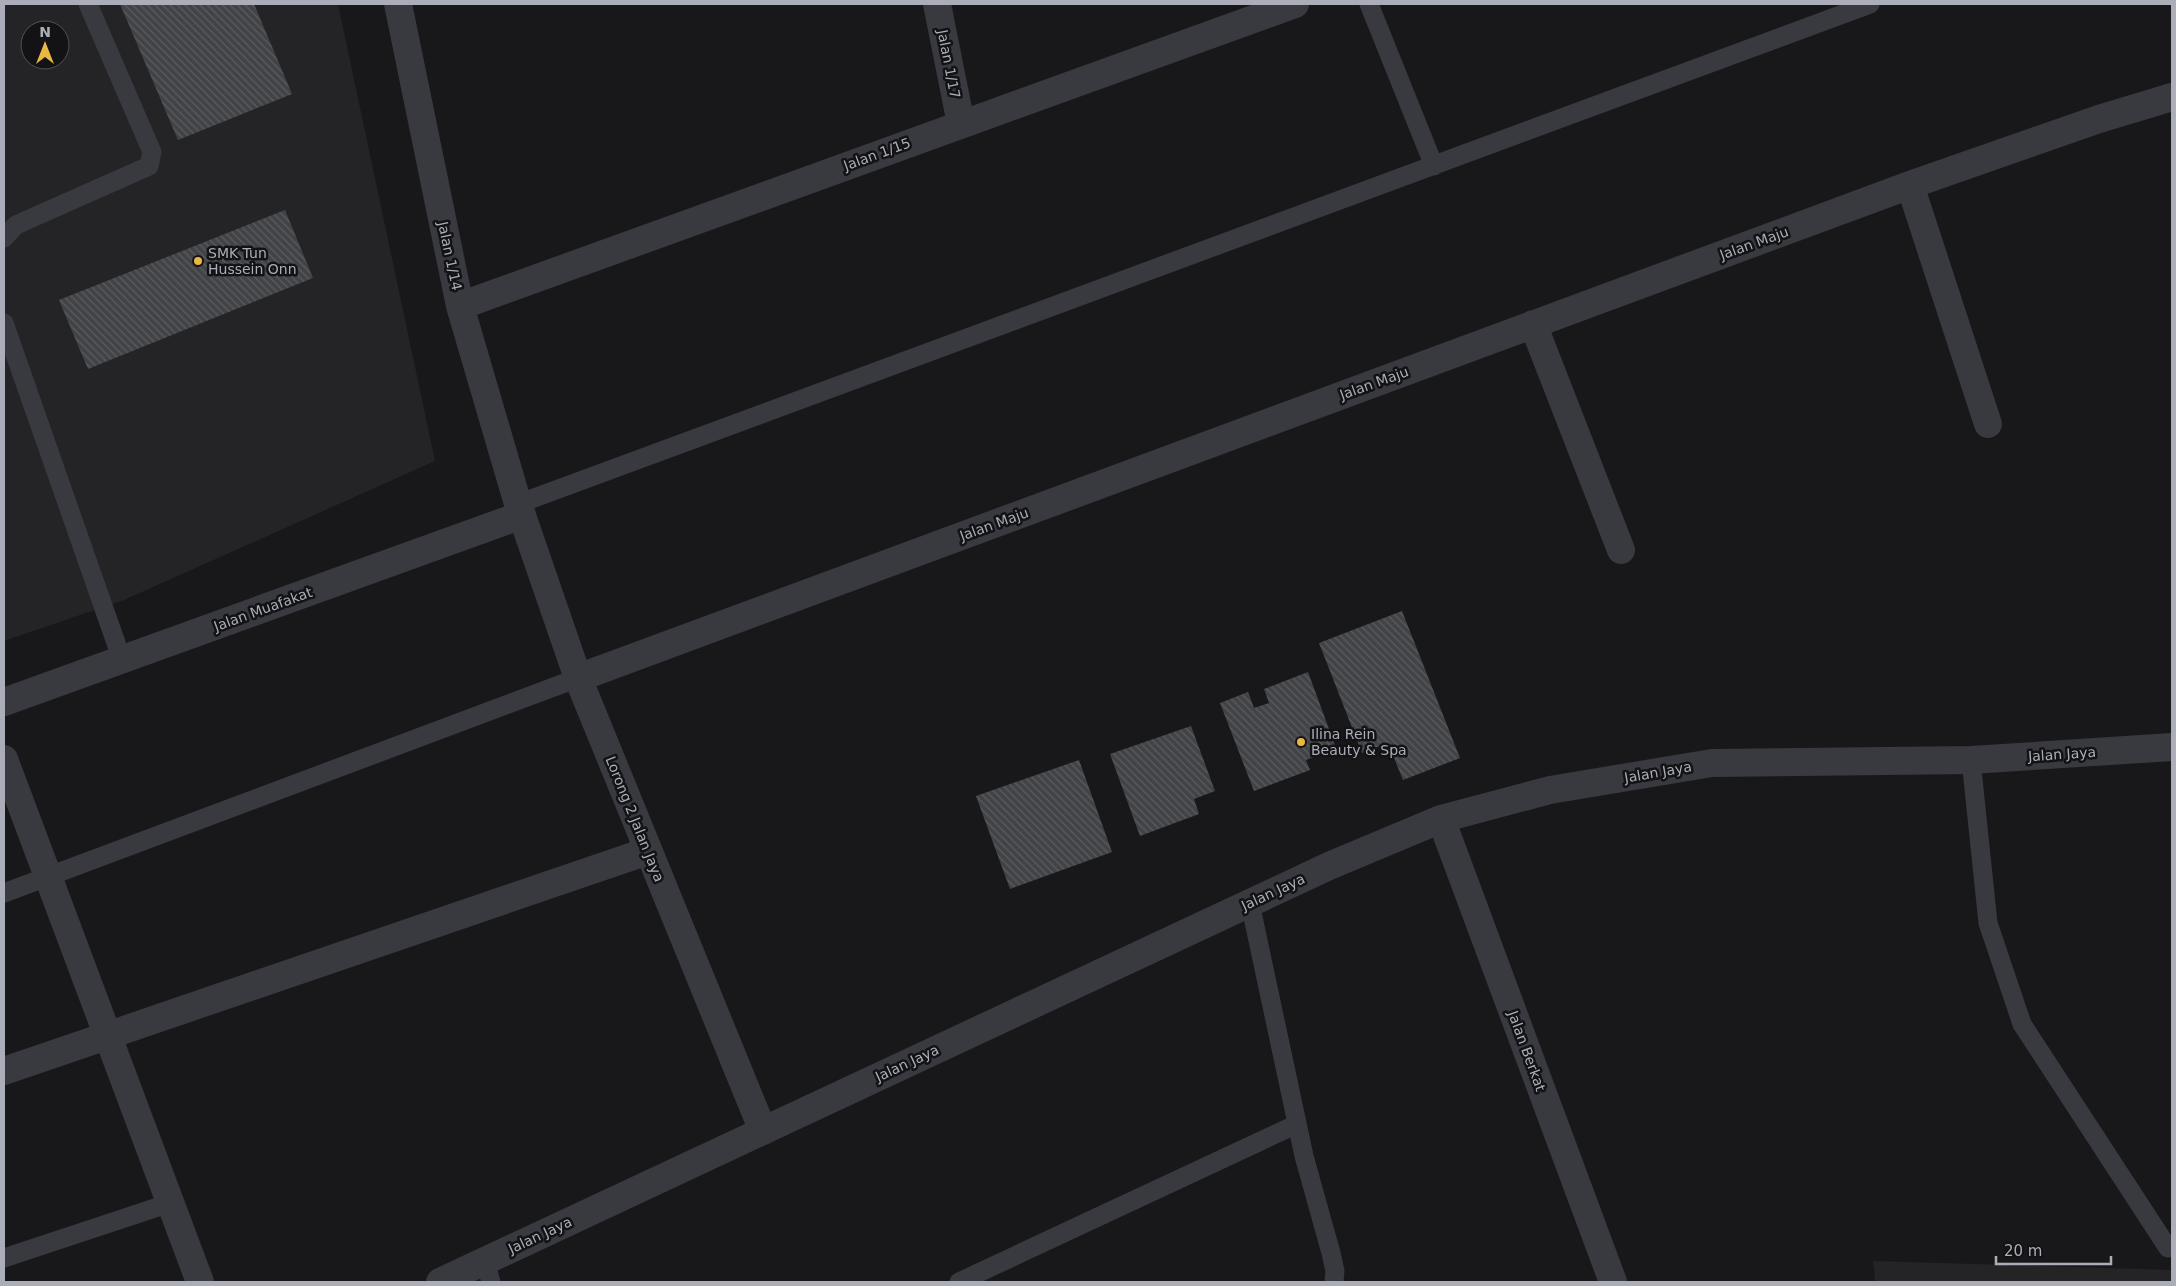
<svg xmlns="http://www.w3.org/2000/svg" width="2176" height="1286" viewBox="0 0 2176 1286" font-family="'DejaVu Sans',sans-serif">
<defs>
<pattern id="building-back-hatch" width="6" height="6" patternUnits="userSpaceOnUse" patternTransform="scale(1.25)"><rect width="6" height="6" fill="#424347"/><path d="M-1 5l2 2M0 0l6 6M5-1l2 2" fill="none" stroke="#5b5c5f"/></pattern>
</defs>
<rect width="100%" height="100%" fill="#18181a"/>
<path fill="#242427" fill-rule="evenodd" d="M 4,4 L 338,4 L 435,461 L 124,600 L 4,641 ZM 30,30 L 60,30 L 60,60 L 30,60 Z
M 1873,1261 L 2172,1270 L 2172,1282 L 1875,1282 Z"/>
<path fill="url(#building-back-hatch)" d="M 120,4 L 254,4 L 292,94 L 178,140 Z
M 285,210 L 313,278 L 88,369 L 59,300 Z
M 1402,611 L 1460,758 L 1403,780 L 1388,743 L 1362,753 L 1319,643 Z
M 1308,672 L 1336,748 L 1306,760 L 1310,770 L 1254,791 L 1220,703 L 1248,692 L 1254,708 L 1269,703 L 1264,689 Z
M 1191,726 L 1215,791 L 1194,799 L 1199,814 L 1140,836 L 1110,754 Z
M 1079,760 L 1112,852 L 1010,889 L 976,796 Z"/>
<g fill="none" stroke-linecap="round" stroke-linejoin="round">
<path stroke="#393a3f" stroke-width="19" d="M 1369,4 L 1434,166
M 4,238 L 16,225 L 149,166 L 152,152 L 88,4
M 4,323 L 122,660
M 518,504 L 1870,4
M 1971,760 L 1988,923 L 2022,1024 L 2168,1248
M 4,893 L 578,678
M 1250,903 L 1304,1156 L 1331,1253 L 1335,1271 L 1334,1282
M 4,1258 L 170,1203
M 485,1261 L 491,1282
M 959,1282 L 1297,1124"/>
<path stroke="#393a3f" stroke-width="28" d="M 398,4 L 460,306 L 518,504 L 578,678 L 763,1131
M 937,4 L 961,124
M 1910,185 L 1988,424
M 460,306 L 1295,4
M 1533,324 L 1621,550
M 578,678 L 1910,185 L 2099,119 L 2172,97
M 4,702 L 522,515
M 4,759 L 200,1282
M 1441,819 L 1613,1282
M 4,1071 L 648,851
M 440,1282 L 1329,866 L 1441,819 L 1550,790 L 1712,763 L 1971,760 L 2172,747"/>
</g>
<g fill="#e8b842" stroke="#131315" stroke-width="2">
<circle cx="198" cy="261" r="5"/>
<circle cx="1301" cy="742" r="5"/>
</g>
<g text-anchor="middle" stroke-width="5" stroke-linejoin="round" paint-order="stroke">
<g font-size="14" fill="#abaeb9" stroke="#131315">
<text transform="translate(949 64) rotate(79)" y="5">Jalan 1/17</text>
<text transform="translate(877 154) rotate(-20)" y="5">Jalan 1/15</text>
<text transform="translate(1754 243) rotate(-20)" y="5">Jalan Maju</text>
<text transform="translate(450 256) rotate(78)" y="5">Jalan 1/14</text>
<text transform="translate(1374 383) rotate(-20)" y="5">Jalan Maju</text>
<text transform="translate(994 524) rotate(-20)" y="5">Jalan Maju</text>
<text transform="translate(263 609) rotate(-20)" y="5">Jalan Muafakat</text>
<text transform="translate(2062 754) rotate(-4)" y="5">Jalan Jaya</text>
<text transform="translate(1658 772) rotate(-10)" y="5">Jalan Jaya</text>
<text transform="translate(635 819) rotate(68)" y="5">Lorong 2 Jalan Jaya</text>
<text transform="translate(1273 892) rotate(-25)" y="5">Jalan Jaya</text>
<text transform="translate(1527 1051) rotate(70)" y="5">Jalan Berkat</text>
<text transform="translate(907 1063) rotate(-25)" y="5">Jalan Jaya</text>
<text transform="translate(540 1235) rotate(-25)" y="5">Jalan Jaya</text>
</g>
<g font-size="14" fill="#abaeb9" stroke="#131315" text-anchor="start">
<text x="208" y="258">SMK Tun<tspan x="208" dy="16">Hussein Onn</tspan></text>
<text x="1311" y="739">Ilina Rein<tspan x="1311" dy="16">Beauty &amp; Spa</tspan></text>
</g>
</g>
<rect width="2176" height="1286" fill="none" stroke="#abaeb9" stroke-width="10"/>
<g transform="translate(45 45)"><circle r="24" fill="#131315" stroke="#505157"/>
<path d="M0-4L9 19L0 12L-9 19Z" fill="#e8b842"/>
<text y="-8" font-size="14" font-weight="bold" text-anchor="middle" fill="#abaeb9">N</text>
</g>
<path d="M1996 1256v8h115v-8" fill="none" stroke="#abaeb9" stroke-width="2.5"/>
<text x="2004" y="1256" font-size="15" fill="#abaeb9" stroke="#131315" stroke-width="4" paint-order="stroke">20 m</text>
</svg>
